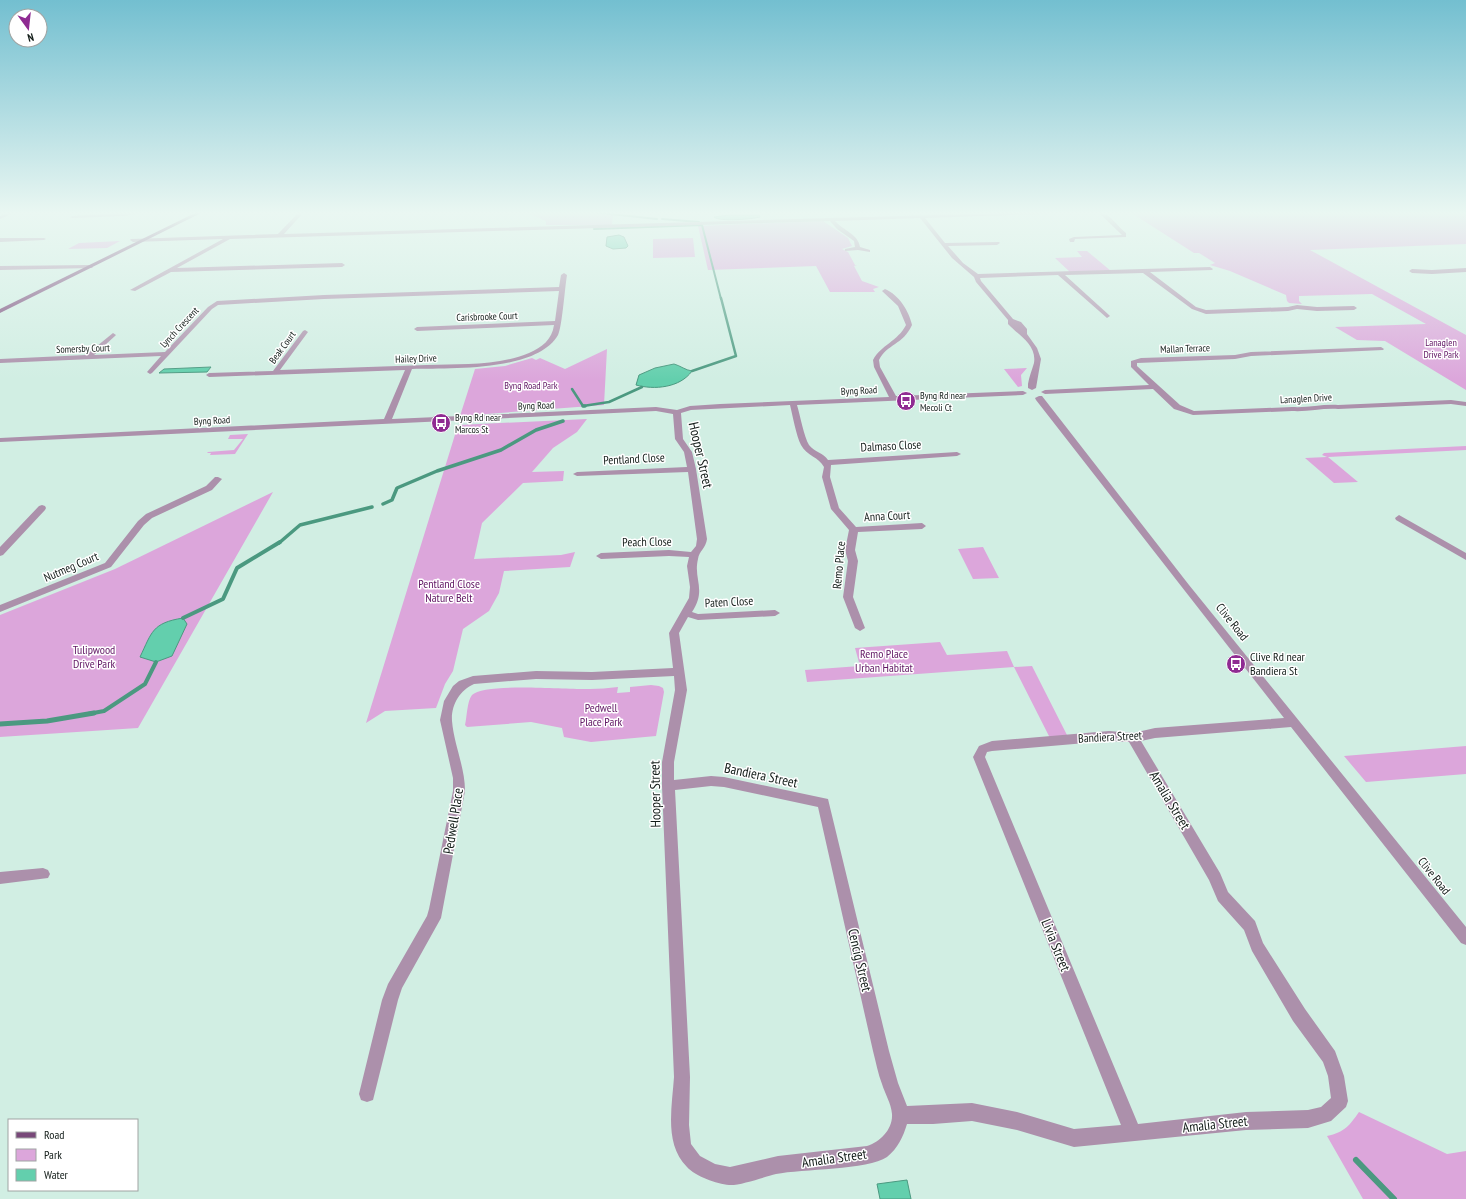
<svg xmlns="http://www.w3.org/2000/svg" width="1466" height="1199" viewBox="0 0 1466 1199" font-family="'PT Sans Narrow',sans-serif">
<rect width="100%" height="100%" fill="#d1eee3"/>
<path fill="#dca6db" d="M 526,212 L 613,212 L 612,225 L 546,225 L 546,221 Z
M 1130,212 L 1466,212 L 1466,244 L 1310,250 L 1466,335 L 1466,390 L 1385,341 L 1357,340 L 1335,327 L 1426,324 L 1372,294 L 1299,296 L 1299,301 L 1302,304 L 1289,303 L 1287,301 L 1286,295 L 1230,271 L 1210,265 L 1215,263 L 1199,253 L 1194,253 Z
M 823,221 L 848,238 L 852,246 L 842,249 L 848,252 L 855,265 L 857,265 L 854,266 L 862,281 L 879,287 L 873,289 L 875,292 L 830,292 L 816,266 L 708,270 L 698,226 Z
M 693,238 L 695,257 L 653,258 L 653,239 Z
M 120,241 L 107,248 L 68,249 L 79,243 Z
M 1077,251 L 1087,251 L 1111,271 L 1070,272 L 1055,258 L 1082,257 Z
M 607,349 L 604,405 L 460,416 L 475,369 L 505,366 L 532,358 L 536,360 L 540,358 L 565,369 Z
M 1027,368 L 1021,375 L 1022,386 L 1018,387 L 1004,369 Z
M 587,419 L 577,432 L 553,448 L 532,472 L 564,471 L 563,481 L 523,483 L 482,523 L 474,559 L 561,555 L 575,552 L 570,567 L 504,571 L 499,593 L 489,611 L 463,629 L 453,671 L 445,684 L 436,708 L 385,711 L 366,723 L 458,425 Z
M 248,434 L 235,454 L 210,455 L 211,453 L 207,453 L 208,452 L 234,450 L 243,439 L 228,439 L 230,435 Z
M 1466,446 L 1466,450 L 1328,457 L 1358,482 L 1334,483 L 1305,458 L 1327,457 L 1322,455 L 1324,453 Z
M 273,492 L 138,728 L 0,737 L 0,615 L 115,569 Z
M 983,547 L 999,578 L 973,579 L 958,549 Z
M 940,642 L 947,655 L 1007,651 L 1014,667 L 1032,666 L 1069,739 L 1051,740 L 1014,667 L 807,682 L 805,670 L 860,666 L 855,648 Z
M 651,685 L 659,686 L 663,688 L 664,692 L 656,736 L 591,742 L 564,737 L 562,728 L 531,722 L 467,727 L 465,725 C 467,717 467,701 472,695 C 484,682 570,690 590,689 C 599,689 608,688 618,687 L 617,693 L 630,692 L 630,687 Z
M 1466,746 L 1466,774 L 1366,782 L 1344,756 Z
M 1359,1112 L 1447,1154 L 1466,1151 L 1466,1199 L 1363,1199 L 1327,1136 C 1345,1132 1349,1126 1359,1112 Z"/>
<path fill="#63cfad" stroke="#4b9980" d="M 729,215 L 759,215 L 760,217 C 752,219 720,222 714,217 Z
M 619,235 L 624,237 L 628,246 L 626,248 L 613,249 L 606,246 L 607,237 Z
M 674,364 C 681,366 685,370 692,371 C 680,388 654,390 636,385 L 639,375 L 655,368 Z
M 211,367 L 207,372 L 159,373 L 164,369 Z
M 183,618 L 187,624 L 172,656 L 156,662 L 140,657 C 152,632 152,623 183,618 Z
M 907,1180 L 911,1199 L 880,1199 L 877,1184 Z"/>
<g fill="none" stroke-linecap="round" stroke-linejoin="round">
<path stroke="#4b9980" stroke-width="2" d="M 592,212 L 657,219
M 662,219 L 699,222
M 594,229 L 702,225 L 721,299"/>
<path stroke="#4b9980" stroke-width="2.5" d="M 692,371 L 736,356 L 721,298
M 572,389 L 583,406 L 609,402 L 642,387"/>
<path stroke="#4b9980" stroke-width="3.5" d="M 583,406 L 585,406
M 383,504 L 392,500 L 397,488 L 437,471 L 501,450 L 536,430 L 563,421
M 279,543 L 300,525 L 372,507"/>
<path stroke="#4b9980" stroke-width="4" d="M 183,618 L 223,599 L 237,568 L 280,542
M 88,714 L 104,711 L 145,684 L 156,662"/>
<path stroke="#4b9980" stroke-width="5" d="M 0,724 L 47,721 L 94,713"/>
<path stroke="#4b9980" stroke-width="6" d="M 1356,1160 L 1394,1199"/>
<path fill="#ac90ab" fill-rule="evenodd" d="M 10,212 L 16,212 L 0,219 L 0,216 Z
M 134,212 L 147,212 L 124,216 L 72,218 L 70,217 L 72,216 Z
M 271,212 L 294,212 L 273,214 Z
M 299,212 L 304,212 L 284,234 L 1037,212 L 1094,212 L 925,218 L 945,243 L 999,242 L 1000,243 L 997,245 L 948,246 L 963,263 L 978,274 L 1210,267 L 1213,269 L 1212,270 L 1150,272 L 1196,307 L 1206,310 L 1288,307 L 1297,305 L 1317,307 L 1354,306 L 1357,308 L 1354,310 L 1317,311 L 1297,309 L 1288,311 L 1206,314 L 1192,309 L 1143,273 L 1065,275 L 1109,315 L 1110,316 L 1107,318 L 1058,275 L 980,278 L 981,281 L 1013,319 L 1021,322 L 1027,329 L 1027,334 L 1037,348 L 1041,359 L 1036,388 L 1032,390 L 1028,388 L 1028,384 C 1029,377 1032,370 1034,363 C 1037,344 1018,335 1008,324 L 1008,320 L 976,282 L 974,277 L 952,258 L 920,218 L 835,221 C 844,231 858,234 860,247 L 870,250 L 870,252 L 858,250 L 845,251 L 845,249 L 855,247 L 854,241 L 837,229 L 830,221 L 230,239 L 177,268 L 342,263 L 345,265 L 342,267 L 171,272 L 135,291 L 130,290 L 223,239 L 133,242 L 130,240 L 131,239 L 278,234 Z
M 1098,212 C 1109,212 1117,226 1126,233 L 1126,237 L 1075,239 L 1074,242 L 1070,242 L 1069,239 L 1074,237 L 1122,235 Z
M 0,238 L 44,238 L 46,239 L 44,240 L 0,242 Z
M 90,265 L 93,267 L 92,268 L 0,270 L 0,266 Z
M 1466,268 L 1466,272 L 1432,274 L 1412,273 L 1409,271 L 1412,269 L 1432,270 Z
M 564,273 L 567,275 C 565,286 562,328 558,335 C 537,372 450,368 412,369 L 392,419 L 656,407 L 677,410 L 690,406 L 720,404 L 889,397 L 874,367 L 873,360 C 881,345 898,341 906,325 L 898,306 L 882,291 L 885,289 C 899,295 909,311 912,325 C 903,345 887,344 879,360 L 880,367 L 896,396 L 1023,391 L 1027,393 L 1023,395 L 797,405 C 800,415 804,437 809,445 C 814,452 824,453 828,460 L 957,452 L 961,454 L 957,456 L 831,465 L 830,477 L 839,508 L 856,527 L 922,523 L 926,526 L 922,529 L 858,532 L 855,550 L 858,561 L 853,597 L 865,628 L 860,631 L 855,628 L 843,597 L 848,561 L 845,550 L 849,530 L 831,509 L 822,477 L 824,467 C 819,457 807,456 801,445 C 796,435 793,417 790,405 L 691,410 L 681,413 L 683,439 L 692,452 L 696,469 L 707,539 C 706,548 699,551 698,559 C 693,580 707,589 692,612 L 698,614 L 775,610 L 780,613 L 775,616 L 698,620 L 688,617 L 679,633 L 687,690 L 674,762 L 674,780 L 711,776 L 724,777 L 828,799 L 889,1051 L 898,1083 L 907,1106 L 972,1103 L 1017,1112 L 1074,1129 L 1121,1125 L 973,757 L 979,746 L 992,741 L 1109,731 L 1133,733 L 1155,728 L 1284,718 L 1036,400 L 1035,398 L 1039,396 L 1042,396 L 1189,585 L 1466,927 L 1466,945 L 1461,943 L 1291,727 L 1155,738 L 1141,741 L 1220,873 L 1228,892 L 1255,921 L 1263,943 L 1305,1009 L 1335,1051 L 1344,1076 L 1348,1101 L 1346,1107 L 1331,1121 L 1308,1128 L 1246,1130 L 1074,1147 L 1017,1130 L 972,1121 L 933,1124 L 907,1124 C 903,1137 898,1148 887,1157 C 868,1170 802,1169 776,1174 C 764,1177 739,1186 729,1185 C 717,1184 695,1176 687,1167 C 664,1144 672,1107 674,1077 L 662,786 L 662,762 L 675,690 L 674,676 L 592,680 L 536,679 L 474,684 C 460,690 451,705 452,721 C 454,745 465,767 465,791 L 441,918 L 402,988 L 398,1000 L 373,1100 L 367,1102 L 361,1100 L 359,1094 L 382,1000 L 388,984 L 427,916 L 429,909 L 453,791 L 453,778 L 440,720 L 444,701 L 453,686 L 459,681 L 473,676 L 536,671 L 592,672 L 673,668 L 669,633 L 689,598 L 690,587 L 687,566 L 689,557 L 669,556 L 601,559 L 596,556 L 601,553 L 669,550 L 691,552 L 696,546 L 697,539 L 688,472 L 577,476 L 573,474 L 577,472 L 687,467 L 684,452 L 675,439 L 673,414 L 656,411 L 0,442 L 0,438 L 384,419 L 405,370 L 209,377 L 206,375 L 209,373 L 273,371 L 303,331 L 305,330 L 308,332 L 280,370 C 329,368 378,367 427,365 C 460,364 498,366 529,353 C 542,347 552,340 554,325 L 417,331 L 414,329 L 417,327 L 555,321 L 559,291 L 324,299 L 218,305 L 212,309 L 152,373 L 150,374 L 147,372 L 161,356 L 0,363 L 0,359 L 86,355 L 113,333 L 116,335 L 115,336 L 94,355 L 165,352 L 208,307 L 217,301 L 324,295 L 559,287 L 561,275 ZM 1109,741 L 1129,742 L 1209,880 L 1218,901 L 1244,930 L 1252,951 L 1293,1021 L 1323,1062 L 1328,1076 L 1331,1098 L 1321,1107 L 1308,1110 L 1246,1112 L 1138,1124 L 985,757 L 987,752 L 992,751 ZM 711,786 L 724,787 L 818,807 L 873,1051 C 876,1062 878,1074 882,1084 C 885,1094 891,1103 892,1114 C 893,1129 880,1142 867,1146 L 778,1156 L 730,1167 L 715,1164 L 700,1156 L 691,1144 L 689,1125 L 690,1077 L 675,790 Z
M 1381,347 L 1384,349 L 1383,350 L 1251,356 L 1235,359 L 1137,363 L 1137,366 L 1180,405 L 1194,411 L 1292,407 C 1308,408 1322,404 1338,405 L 1451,400 L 1466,402 L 1466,406 L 1451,404 L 1338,409 C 1322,408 1308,412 1292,411 L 1193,415 L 1174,409 L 1153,389 L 1045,394 L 1041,392 L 1045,390 L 1149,385 L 1131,367 L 1131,361 L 1141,358 L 1235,355 L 1251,352 Z
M 215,477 L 218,477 L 222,479 L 212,490 L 152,518 L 144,525 L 111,567 L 0,612 L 0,605 L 105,563 L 138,521 L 146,514 L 206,486 Z
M 42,505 L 45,506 L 46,508 L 45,510 L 3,555 L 0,556 L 0,547 L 39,506 Z
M 1399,515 L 1466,553 L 1466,560 L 1396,520 L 1395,518 Z
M 43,868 L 48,870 L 50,874 L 48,878 L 0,884 L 0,872 Z"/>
<path fill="#784879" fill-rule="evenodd" d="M 197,212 L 203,212 L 0,313 L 0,309 Z"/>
</g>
<linearGradient id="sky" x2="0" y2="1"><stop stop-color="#73bfd0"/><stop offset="0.56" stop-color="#eaf7f2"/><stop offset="1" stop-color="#eaf7f2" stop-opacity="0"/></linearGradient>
<rect width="1466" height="380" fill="url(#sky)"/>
<defs>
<g id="bus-disc" transform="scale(1)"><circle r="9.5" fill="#8f2b92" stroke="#fff"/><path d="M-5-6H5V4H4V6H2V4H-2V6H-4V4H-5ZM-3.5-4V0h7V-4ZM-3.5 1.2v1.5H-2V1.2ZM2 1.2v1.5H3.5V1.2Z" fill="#fff"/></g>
</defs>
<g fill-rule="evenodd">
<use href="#bus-disc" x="906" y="401"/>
<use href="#bus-disc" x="441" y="423"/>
<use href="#bus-disc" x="1236" y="664"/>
</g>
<g text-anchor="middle" stroke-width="3" stroke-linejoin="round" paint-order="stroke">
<g font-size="10" fill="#121c18" stroke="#fff">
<text transform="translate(487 316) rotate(-2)" y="4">Carisbrooke Court</text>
<text transform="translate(179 327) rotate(-47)" y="4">Lynch Crescent</text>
<text transform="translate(282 347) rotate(-54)" y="4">Beak Court</text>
<text transform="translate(83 348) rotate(-2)" y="4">Somersby Court</text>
<text transform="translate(1185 348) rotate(-2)" y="4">Mallan Terrace</text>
<text transform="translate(416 358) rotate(-2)" y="4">Hailey Drive</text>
<text transform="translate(859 390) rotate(-3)" y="4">Byng Road</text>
<text transform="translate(1306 398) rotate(-3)" y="4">Lanaglen Drive</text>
<text transform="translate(536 405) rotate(-2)" y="4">Byng Road</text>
<text transform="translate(212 420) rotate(-3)" y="4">Byng Road</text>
</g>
<g font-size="10" fill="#601563" stroke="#fff">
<text x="1441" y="346">Lanaglen<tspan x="1441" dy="12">Drive Park</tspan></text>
<text x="531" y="389">Byng Road Park</text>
</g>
<g font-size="10" fill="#121c18" stroke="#fff" text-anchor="start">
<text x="920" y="399">Byng Rd near<tspan x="920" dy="12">Mecoli Ct</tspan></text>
<text x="455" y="421">Byng Rd near<tspan x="455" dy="12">Marcos St</tspan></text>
</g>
<g font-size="12" fill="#121c18" stroke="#fff">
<text transform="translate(891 446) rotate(-3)" y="4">Dalmaso Close</text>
<text transform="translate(634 459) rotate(-3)" y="4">Pentland Close</text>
<text transform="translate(887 516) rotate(-3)" y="4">Anna Court</text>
<text transform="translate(647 542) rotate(-1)" y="4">Peach Close</text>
<text transform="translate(839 565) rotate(-85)" y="4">Remo Place</text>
<text transform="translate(71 567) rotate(-23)" y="4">Nutmeg Court</text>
<text transform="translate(729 602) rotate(-3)" y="4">Paten Close</text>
<text transform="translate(1232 622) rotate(51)" y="4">Clive Road</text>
<text transform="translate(1110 737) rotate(-3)" y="4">Bandiera Street</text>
<text transform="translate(1434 876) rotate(51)" y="4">Clive Road</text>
</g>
<g font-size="12" fill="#601563" stroke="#fff">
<text x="449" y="588">Pentland Close<tspan x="449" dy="14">Nature Belt</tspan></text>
<text x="94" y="654">Tulipwood<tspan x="94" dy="14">Drive Park</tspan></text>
<text x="884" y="658">Remo Place<tspan x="884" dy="14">Urban Habitat</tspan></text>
<text x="601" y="712">Pedwell<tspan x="601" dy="14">Place Park</tspan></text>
</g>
<g font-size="12" fill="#121c18" stroke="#fff" text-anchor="start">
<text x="1250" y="661">Clive Rd near<tspan x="1250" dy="14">Bandiera St</tspan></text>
</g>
<g font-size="14" fill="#121c18" stroke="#fff">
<text transform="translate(701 455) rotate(77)" y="5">Hooper Street</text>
<text transform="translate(761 775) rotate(12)" y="5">Bandiera Street</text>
<text transform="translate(655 794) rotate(-91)" y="5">Hooper Street</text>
<text transform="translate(1170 800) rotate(59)" y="5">Amalia Street</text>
<text transform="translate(453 821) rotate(-81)" y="5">Pedwell Place</text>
<text transform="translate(1056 945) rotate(68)" y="5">Livia Street</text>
<text transform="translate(860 960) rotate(77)" y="5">Cencig Street</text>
<text transform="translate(1215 1124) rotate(-6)" y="5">Amalia Street</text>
<text transform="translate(834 1158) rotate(-8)" y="5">Amalia Street</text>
</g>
</g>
<rect x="8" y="1119" width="130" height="72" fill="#ffffff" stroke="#a0a4a3"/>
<rect x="16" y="1132" width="20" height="6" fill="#784879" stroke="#a0a4a3"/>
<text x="44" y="1139" font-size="12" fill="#121c18">Road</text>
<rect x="16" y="1149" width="20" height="12" fill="#dca6db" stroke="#a0a4a3"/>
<text x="44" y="1159" font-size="12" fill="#121c18">Park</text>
<rect x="16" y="1169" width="20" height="12" fill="#63cfad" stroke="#a0a4a3"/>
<text x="44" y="1179" font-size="12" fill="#121c18">Water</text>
<g transform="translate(28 28) rotate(165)"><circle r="19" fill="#ffffff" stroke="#a0a4a3"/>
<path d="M0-3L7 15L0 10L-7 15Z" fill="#8f2b92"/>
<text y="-6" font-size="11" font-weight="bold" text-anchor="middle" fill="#121c18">N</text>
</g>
</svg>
